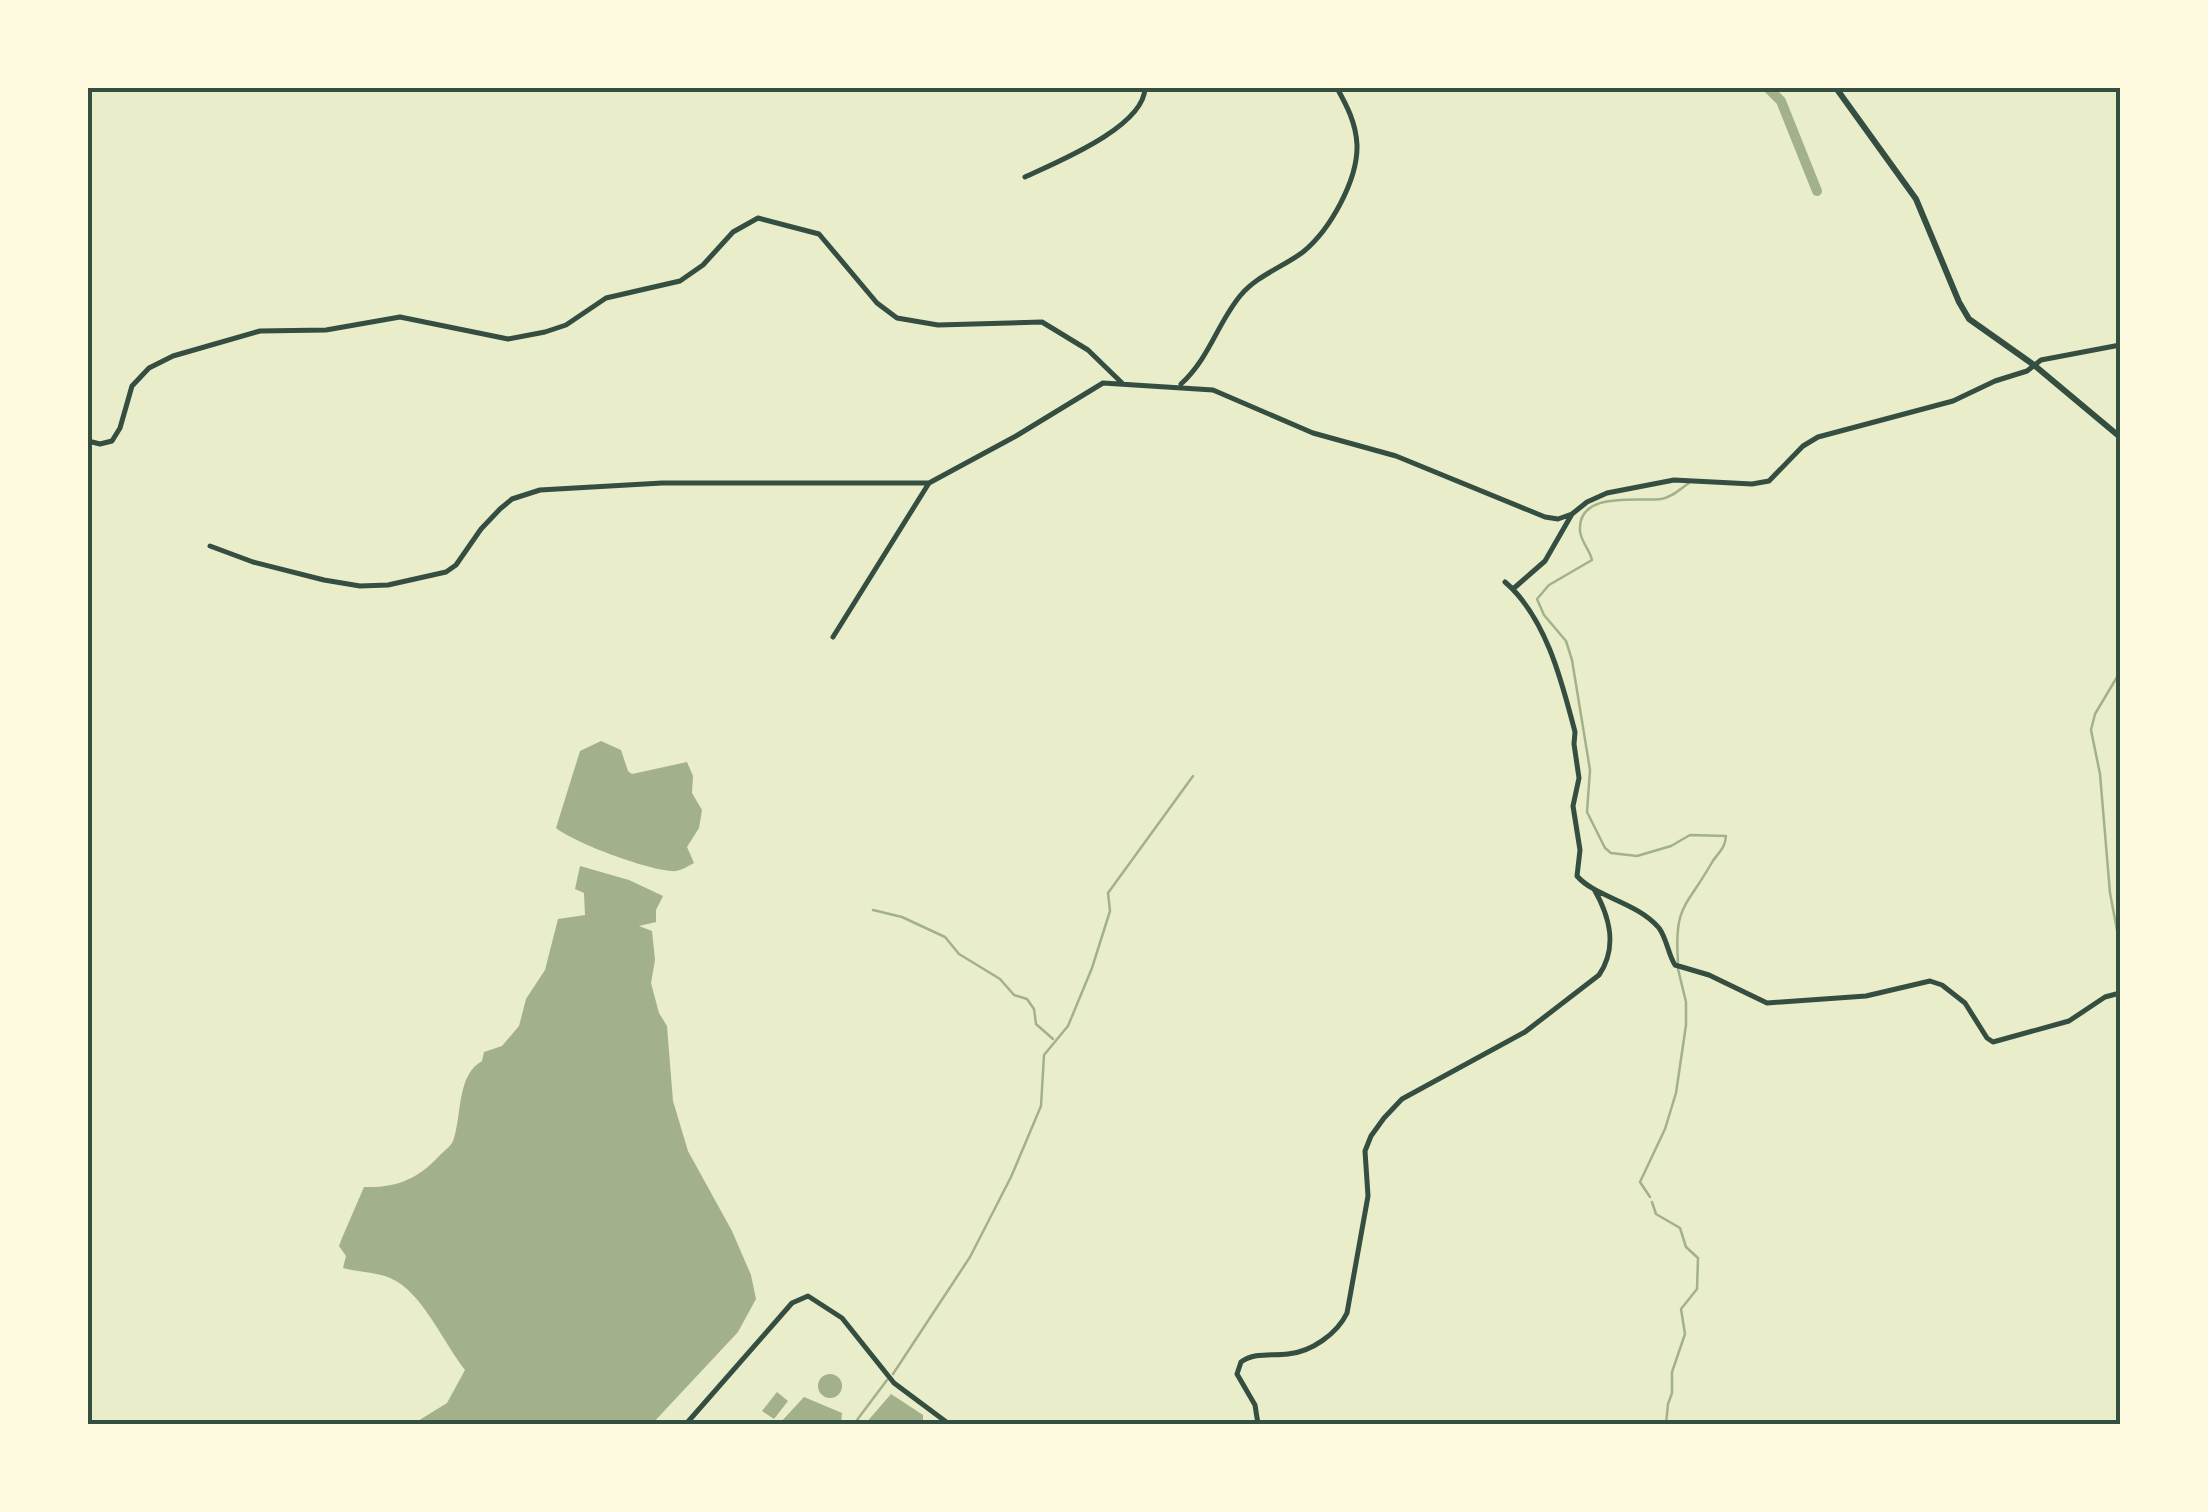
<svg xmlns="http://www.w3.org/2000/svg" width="2208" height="1512" viewBox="0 0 2208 1512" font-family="'Titillium Web',sans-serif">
<rect width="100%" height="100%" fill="#e9edc9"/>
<path fill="#a3b18a" d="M 601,741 L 621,750 L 628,771 L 632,774 L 687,762 L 693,776 L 692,793 L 702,810 L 699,828 L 687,847 L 694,863 C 686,867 680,872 671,871 C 645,869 575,843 556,828 L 580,751 Z
M 580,866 L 629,880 L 663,896 L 656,910 L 656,922 L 639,926 L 652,931 L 655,960 L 651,983 L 659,1013 L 667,1026 L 673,1101 L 688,1151 L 732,1231 L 751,1275 L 756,1299 L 738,1332 L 652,1424 L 413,1424 L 447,1403 L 465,1370 C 444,1344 422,1291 390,1278 C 376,1272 357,1272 343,1268 L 346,1256 L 339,1246 L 342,1238 L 364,1187 C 397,1188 418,1179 440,1155 C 446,1149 452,1146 454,1138 C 462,1113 457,1075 482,1061 L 484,1052 L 502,1046 L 519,1026 L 526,999 L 545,970 L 558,919 L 585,915 L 584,893 L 575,889 Z
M818 1386a12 12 0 1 1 24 0a12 12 0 1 1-24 0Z
M 777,1392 L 788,1401 L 774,1419 L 762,1411 Z
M 891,1394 L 923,1415 L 923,1424 L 865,1424 Z
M 804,1397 L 842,1413 L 841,1424 L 779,1424 Z"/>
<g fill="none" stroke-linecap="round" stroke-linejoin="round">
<path stroke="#a3b18a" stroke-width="2.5" d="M 2120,672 L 2095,714 L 2091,730 L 2100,774 L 2110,893 L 2120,946
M 873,910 L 902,917 L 945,937 L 959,954 L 1000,979 L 1014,995 L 1027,999 L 1034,1009 L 1036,1024 L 1053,1039
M 1678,962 C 1674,905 1686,908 1711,864 C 1717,853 1725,850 1726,836 L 1690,835 L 1671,846 L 1637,856 L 1611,853 L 1605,848 L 1587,812 L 1590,770 L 1572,660 L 1566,641 L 1544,615 L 1537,599 L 1549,585 L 1592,560 C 1590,550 1581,542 1580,531 C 1577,490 1639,502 1661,499 C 1673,497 1680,489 1689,483
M 1650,1197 L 1640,1182 L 1665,1129 L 1676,1093 L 1686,1025 L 1686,1002 L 1678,969
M 1652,1202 L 1656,1214 L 1680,1228 L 1686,1247 L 1698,1258 L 1697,1289 L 1681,1309 L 1685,1334 L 1672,1372 L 1672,1393 L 1668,1404 L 1666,1424
M 893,1374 L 970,1257 L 1011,1177 L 1041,1106 L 1044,1055 L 1068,1026 L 1092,968 L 1110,911 L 1108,893 L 1193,776
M 854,1424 L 887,1380"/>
<path stroke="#a3b18a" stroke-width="10" d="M 1768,88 L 1781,101 L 1817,191"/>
<path stroke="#344e41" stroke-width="5" d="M 1047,88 L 1106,88
M 1025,177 C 1057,162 1144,127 1145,88
M 1181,384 C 1210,357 1217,324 1240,296 C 1256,276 1283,267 1303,252 C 1330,230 1358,180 1357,145 C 1356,123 1347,106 1337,88
M 88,441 L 100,444 L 112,441 L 120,428 L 132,386 L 149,368 L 173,356 L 260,331 L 326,330 L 400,317 L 508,339 L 545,332 L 566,325 L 606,298 L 680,281 L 703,265 L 733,232 L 758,218 L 819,234 L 877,303 L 897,318 L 938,325 L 1042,322 L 1088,350 L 1122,383
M 210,546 L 253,562 L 324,580 L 360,586 L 388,585 L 446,572 L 456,565 L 481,529 L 500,509 L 512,499 L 540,490 L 662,483 L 929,483
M 1505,582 C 1546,617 1562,682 1575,732 L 1574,744 L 1579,778 L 1573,806 L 1580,850 L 1577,876 C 1595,897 1637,902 1659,928 C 1667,939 1668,954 1675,965 L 1709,975 L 1767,1003 L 1866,996 L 1930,981 L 1942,985 L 1965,1003 L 1987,1038 L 1993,1042 L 2069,1021 L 2105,997 L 2120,993
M 1513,589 L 1545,561 L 1572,514 L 1587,502 L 1607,493 L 1674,480 L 1752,484 L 1769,481 L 1803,446 L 1818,437 L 1953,401 L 1995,381 L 2027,371 L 2041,360 L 2120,345
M 833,637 L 929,483 L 1016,436 L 1103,383 L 1213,390 L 1313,433 L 1396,456 L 1545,517 L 1558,519 L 1572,514
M 686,1424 L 792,1303 L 808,1296 L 842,1318 L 894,1383 L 949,1424
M 1258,1424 L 1255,1405 L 1237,1374 L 1241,1362 C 1254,1352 1272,1356 1288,1354 C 1311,1352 1337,1334 1347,1313 L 1368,1196 L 1365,1151 L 1371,1136 L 1384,1118 L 1402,1099 L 1525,1032 L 1599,975 C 1618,947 1610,917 1594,889"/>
<path stroke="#344e41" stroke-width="6" d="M 1836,88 L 1916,199 L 1959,302 L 1969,319 L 2034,365 L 2120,437"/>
</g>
<rect width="2208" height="1512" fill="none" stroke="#fefae0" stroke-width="180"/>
<rect x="90" y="90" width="2028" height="1332" fill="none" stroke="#344e41" stroke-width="4"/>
</svg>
